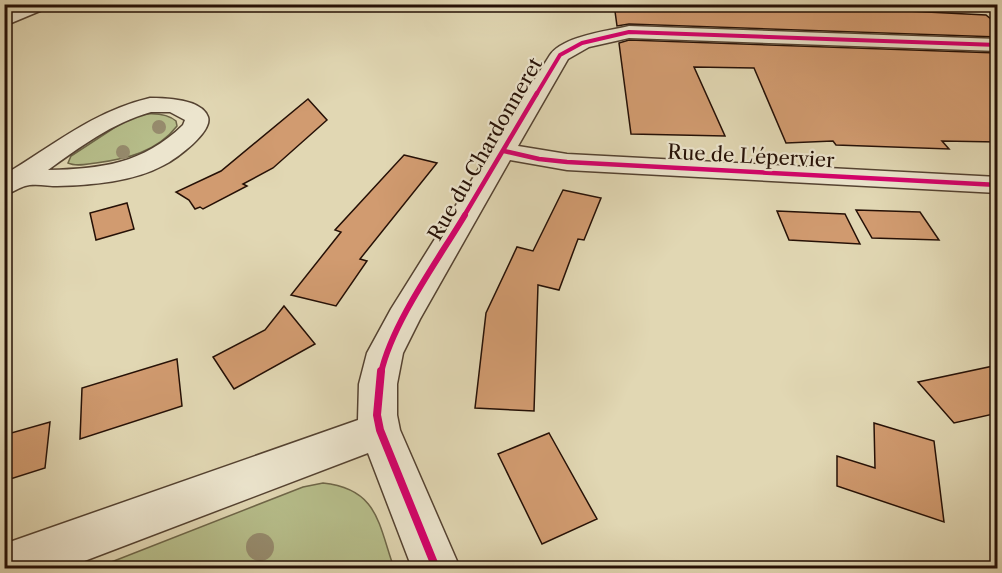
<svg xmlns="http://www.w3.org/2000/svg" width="1002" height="573" viewBox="0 0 1002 573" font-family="'Libre Caslon Text',serif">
<rect width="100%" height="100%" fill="#e1d7b3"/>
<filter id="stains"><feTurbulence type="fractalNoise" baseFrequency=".00333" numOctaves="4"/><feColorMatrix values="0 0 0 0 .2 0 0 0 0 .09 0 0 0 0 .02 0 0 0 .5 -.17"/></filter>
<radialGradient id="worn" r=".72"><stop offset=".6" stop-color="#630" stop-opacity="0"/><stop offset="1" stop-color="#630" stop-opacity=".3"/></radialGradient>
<path fill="#b6bd8a" stroke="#6e6648" stroke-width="1.5" d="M 144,114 C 155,113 167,113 176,121 L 177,126 C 157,152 126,159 96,163 C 87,164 76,167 68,163 L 71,156 L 123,122 Z
M 323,483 C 378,489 378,523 394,568 L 96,568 L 303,487 Z"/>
<path fill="#d19b70" stroke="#251006" stroke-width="1.5" d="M 614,4 L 702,4 L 831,11 L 828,7 L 986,15 L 998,25 L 998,37 L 629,24 L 617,26 Z
M 629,40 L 998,53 L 998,142 L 942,141 L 949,149 L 836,145 L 833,141 L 786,143 L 754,68 L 694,67 L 725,136 L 631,134 L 619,43 Z
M 308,99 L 327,120 L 273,168 L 243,184 L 247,186 L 203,209 L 200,207 L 195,209 L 189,200 L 176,192 L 221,171 Z
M 404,155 L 437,163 L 360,259 L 367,261 L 336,306 L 291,295 L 341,232 L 335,230 Z
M 563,190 L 601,198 L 584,240 L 578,239 L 559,290 L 538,285 L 534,411 L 475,408 L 486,313 L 517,247 L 533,251 Z
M 127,203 L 134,229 L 96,240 L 90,213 Z
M 856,210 L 920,212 L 939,240 L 872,238 Z
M 777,211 L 845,214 L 860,244 L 789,240 Z
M 284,306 L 315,344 L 234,389 L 213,357 L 265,330 Z
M 177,359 L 182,406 L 80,439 L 82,388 Z
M 998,365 L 998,413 L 954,423 L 918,382 Z
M 50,422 L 45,468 L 4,481 L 4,435 Z
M 874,423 L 934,441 L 944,522 L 837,486 L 837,456 L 875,468 Z
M 549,433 L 597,519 L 542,544 L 498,454 Z"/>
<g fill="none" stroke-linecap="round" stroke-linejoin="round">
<g stroke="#544231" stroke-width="3">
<path id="minor" d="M 25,4 L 50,4 L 47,8 L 4,26 L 4,14 Z
M 629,26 L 998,39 L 998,51 L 629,38 L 589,47 L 568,59 L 518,146 L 567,154 L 998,177 L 998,193 L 567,170 L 510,160 L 420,319 L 403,353 L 397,384 L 397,415 L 400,430 L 460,568 L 412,568 L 368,453 L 66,568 L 4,568 L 4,544 L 358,420 L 359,384 L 367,353 L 391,309 L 550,55 C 563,36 608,31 629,26 Z
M 150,98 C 165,98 202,99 208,117 C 213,132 176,159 164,165 C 133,182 92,185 57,186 C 48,186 34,183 25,186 C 18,188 12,193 4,195 L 4,175 C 54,145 92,112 150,98 ZM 151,112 L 170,112 L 185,120 L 183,125 C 143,164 101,169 48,170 C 80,147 112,123 151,112 Z"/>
</g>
<use href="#minor" fill="#ece5ce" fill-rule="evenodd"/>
<g stroke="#ece5ce" stroke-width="6">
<path id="cycleway-far3" d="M 536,95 L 560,55 L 582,43 L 629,32 L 998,45"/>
</g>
<g stroke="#ece5ce" stroke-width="8">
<path id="cycleway-far2" d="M 504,151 L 539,159 L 567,162 L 998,185
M 464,216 L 537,93"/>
</g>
<g stroke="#ece5ce" stroke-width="10">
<path id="cycleway-far1" d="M 381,373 C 392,323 438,260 465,215"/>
</g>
<g stroke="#ece5ce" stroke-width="11">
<path id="cycleway" d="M 381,371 L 377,415 L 380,430 L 436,568"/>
</g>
<use href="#cycleway-far3" stroke="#d6006c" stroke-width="4"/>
<use href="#cycleway-far2" stroke="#d6006c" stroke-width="4.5"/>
<use href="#cycleway-far1" stroke="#d6006c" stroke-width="6"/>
<use href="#cycleway" stroke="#d6006c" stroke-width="8"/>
</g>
<g fill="#968b6d">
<circle cx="159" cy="127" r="7"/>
<circle cx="123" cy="152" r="7"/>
<circle cx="260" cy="547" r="14"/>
</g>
<g text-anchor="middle" stroke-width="4.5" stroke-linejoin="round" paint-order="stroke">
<g font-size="20" fill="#251006" stroke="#ece5ce">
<text transform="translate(485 149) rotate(-60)" y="7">Rue du Chardonneret</text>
<text transform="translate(751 156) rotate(3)" y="7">Rue de L'épervier</text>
</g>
</g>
<rect width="1002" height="573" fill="none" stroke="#e1d7b3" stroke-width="24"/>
<rect x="6" y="6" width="990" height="561" fill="none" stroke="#251006" stroke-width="3"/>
<rect x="12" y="12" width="978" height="549" fill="none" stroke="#251006" stroke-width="1.5"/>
<rect width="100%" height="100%" filter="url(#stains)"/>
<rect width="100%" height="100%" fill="url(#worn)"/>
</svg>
